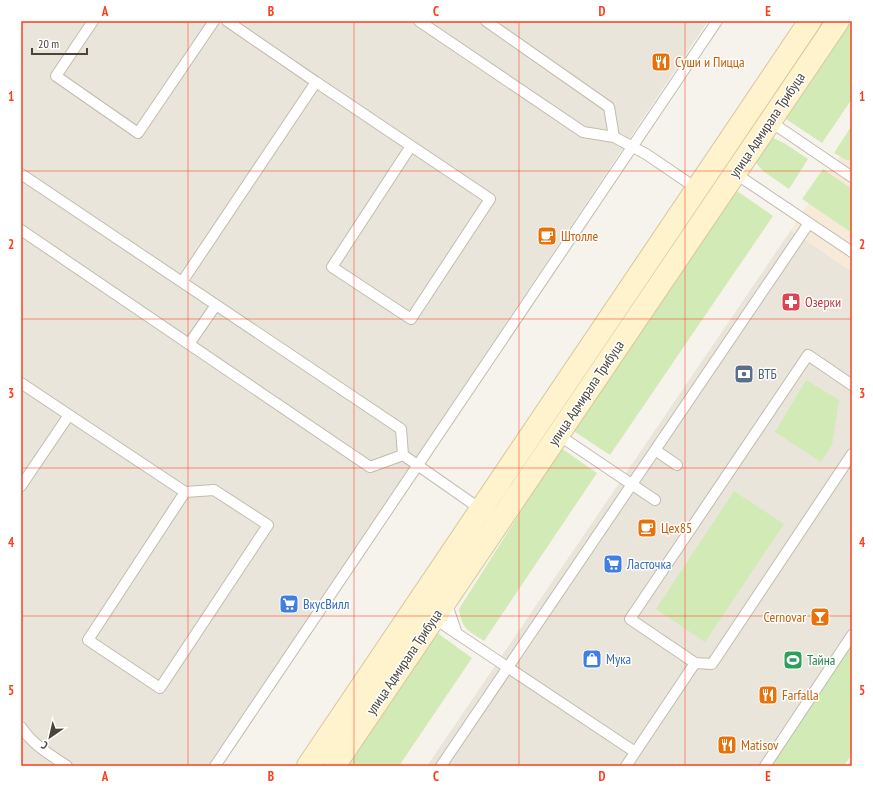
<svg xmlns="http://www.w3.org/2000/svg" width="873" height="787" viewBox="0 0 873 787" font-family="'PT Sans Narrow',sans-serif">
<rect width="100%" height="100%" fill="#f6f3ec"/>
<path fill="#eae5da" d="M 21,21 L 708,21 L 210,766 L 21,766 Z
M 791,230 L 852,272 L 852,663 L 783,766 L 427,766 Z"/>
<path fill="#f7ead8" d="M 852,138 L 852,272 L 791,230 Z"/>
<path fill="#d2eab5" d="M 852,21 L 852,99 L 822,143 L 786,119 Z
M 852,125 L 852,160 L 846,160 L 834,153 Z
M 771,137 L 784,143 L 808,159 L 789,189 L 763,171 L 754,161 Z
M 823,169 L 852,189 L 852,233 L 802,199 Z
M 737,191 L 773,216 L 610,455 L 572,430 Z
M 806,380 L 839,400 L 832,445 L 821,462 L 775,432 Z
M 561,448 L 597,473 L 484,641 C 468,630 462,630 459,609 Z
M 734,491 L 784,524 L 705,642 L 656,609 Z
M 436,632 L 472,658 L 399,766 L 345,766 Z
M 844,647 L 852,653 L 852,754 L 844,766 L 765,766 Z"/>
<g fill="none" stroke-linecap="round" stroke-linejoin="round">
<g stroke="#c2bbae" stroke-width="12">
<path id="lane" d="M 93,21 L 56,76 L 138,133 L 214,21
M 419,21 L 583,132 L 614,137 L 646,154 L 699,190
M 486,21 L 609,107 L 614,137
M 316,82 L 490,199 L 411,319 L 332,267 L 411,146
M 768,120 L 852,177
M 733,172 L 852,252
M 21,174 L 401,429 L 403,455 L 499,522
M 21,230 L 370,467 L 403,455
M 182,282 L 316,82 L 227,21
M 189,344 L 216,305
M 21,383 L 69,415
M 852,385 L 808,355 L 630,619 L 695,663 L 712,664 L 852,454
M 557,434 L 655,500
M 655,450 L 677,465
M 21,486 L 69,415 L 185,492 L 214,490 L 268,525 L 160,688 L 88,640 L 185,492
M 446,602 L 457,634
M 432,617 L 635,752
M 21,727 C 32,744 50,755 67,766
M 215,766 L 717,21
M 441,766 L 809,223
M 626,766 L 695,663
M 765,766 L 852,635"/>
</g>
<g stroke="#d6c79b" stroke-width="24">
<path id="secondary" d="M 308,766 L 810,21
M 334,766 L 838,21"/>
</g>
<use href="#lane" stroke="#fff" stroke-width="10"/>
<use href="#secondary" stroke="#fff3cd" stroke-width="22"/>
</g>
<path fill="none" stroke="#fc3f1d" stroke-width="1" stroke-opacity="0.55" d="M 188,21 L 188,766M 354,21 L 354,766M 519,21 L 519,766M 685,21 L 685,766M 21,171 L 852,171M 21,319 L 852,319M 21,468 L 852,468M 21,616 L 852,616"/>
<defs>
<g id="restaurant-square" transform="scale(1)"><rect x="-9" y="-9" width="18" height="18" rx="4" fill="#e8710a" stroke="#fff"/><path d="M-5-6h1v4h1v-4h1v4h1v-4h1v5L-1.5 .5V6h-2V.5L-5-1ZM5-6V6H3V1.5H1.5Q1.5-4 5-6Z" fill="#fff"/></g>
<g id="cafe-square" transform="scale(1)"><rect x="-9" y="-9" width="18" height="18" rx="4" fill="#e8710a" stroke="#fff"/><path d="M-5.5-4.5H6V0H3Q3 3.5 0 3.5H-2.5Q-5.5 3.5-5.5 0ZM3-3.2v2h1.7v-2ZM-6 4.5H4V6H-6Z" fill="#fff"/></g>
<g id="pharmacy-square" transform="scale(1)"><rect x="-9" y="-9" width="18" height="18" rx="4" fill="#e0444e" stroke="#fff"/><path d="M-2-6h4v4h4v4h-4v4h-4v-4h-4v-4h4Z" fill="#fff"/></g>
<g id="bank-square" transform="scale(1)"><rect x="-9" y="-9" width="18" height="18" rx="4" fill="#5c6f8a" stroke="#fff"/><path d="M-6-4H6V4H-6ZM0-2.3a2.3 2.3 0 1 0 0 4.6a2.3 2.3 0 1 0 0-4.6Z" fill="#fff"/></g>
<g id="supermarket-square" transform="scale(1)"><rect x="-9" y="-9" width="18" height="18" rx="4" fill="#3f7fe0" stroke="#fff"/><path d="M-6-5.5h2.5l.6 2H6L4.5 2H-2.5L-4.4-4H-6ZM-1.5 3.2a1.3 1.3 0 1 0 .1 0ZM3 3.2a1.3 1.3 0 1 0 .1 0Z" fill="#fff"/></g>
<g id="bar-square" transform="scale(1)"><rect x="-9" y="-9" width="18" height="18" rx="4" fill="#e8710a" stroke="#fff"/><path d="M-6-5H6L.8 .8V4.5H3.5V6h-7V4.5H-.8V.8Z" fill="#fff"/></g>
<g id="shop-square" transform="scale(1)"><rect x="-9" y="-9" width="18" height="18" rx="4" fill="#3f7fe0" stroke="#fff"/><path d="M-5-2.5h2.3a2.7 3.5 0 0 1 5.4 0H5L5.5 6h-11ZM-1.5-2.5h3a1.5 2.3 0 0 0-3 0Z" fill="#fff"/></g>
<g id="stadium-square" transform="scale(1)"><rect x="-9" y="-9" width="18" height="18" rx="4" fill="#2e9e5b" stroke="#fff"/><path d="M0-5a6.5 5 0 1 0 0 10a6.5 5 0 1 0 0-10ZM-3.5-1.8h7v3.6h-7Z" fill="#fff"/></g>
</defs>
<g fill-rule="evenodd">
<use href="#restaurant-square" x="661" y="62"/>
<use href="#cafe-square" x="547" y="236"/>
<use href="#pharmacy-square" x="791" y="302"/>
<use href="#bank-square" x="744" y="374"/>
<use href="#cafe-square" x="647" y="528"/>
<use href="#supermarket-square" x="613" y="564"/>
<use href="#supermarket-square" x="289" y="604"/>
<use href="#bar-square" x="820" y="617"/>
<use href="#shop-square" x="592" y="659"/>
<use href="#stadium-square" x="793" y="660"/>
<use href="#restaurant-square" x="768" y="695"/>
<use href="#restaurant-square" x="727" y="745"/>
</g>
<g text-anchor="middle" stroke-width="3" stroke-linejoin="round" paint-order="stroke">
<g font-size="14" fill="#c56008" stroke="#fff" text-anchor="start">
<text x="675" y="67">Суши и Пицца</text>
<text x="561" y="241">Штолле</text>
<text x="661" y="533">Цех85</text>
<text x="806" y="622" text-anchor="end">Cernovar</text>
<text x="782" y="700">Farfalla</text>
<text x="741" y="750">Matisov</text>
</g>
<g font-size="14" fill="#4b4439" stroke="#fff">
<text transform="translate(767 125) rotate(-56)" y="5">улица Адмирала Трибуца</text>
<text transform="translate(586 393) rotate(-56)" y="5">улица Адмирала Трибуца</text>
<text transform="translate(404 662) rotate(-56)" y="5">улица Адмирала Трибуца</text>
</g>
<g font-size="14" fill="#be3a42" stroke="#fff" text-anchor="start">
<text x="805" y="307">Озерки</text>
</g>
<g font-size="14" fill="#4e5e75" stroke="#fff" text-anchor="start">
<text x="758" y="379">ВТБ</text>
</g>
<g font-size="14" fill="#366cbe" stroke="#fff" text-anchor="start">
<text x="627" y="569">Ласточка</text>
<text x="303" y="609">ВкусВилл</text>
<text x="606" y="664">Мука</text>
</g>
<g font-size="14" fill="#27864d" stroke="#fff" text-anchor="start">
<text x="807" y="665">Тайна</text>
</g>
</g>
<rect width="873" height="787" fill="none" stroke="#ffffff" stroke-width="44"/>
<g transform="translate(50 737) rotate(214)" stroke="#ffffff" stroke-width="3" paint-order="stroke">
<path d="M0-3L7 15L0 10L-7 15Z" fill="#4b4439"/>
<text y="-6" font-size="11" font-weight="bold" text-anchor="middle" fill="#4b4439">С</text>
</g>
<path d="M32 48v6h55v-6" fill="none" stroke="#4b4439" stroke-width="2"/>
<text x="38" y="48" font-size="12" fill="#4b4439" stroke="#ffffff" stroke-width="3" paint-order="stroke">20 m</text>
<rect x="22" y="22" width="829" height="743" fill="none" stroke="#fc3f1d" stroke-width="1.5"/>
<g font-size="13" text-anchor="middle" font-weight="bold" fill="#fc3f1d">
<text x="105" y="16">A</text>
<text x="271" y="16">B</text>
<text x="436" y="16">C</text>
<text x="602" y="16">D</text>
<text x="768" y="16">E</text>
<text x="11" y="101">1</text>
<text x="862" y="101">1</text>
<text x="11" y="249">2</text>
<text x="862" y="249">2</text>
<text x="11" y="398">3</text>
<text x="862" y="398">3</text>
<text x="11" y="547">4</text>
<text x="862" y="547">4</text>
<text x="11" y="695">5</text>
<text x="862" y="695">5</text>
<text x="105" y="781">A</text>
<text x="271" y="781">B</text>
<text x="436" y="781">C</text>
<text x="602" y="781">D</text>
<text x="768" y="781">E</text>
</g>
</svg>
